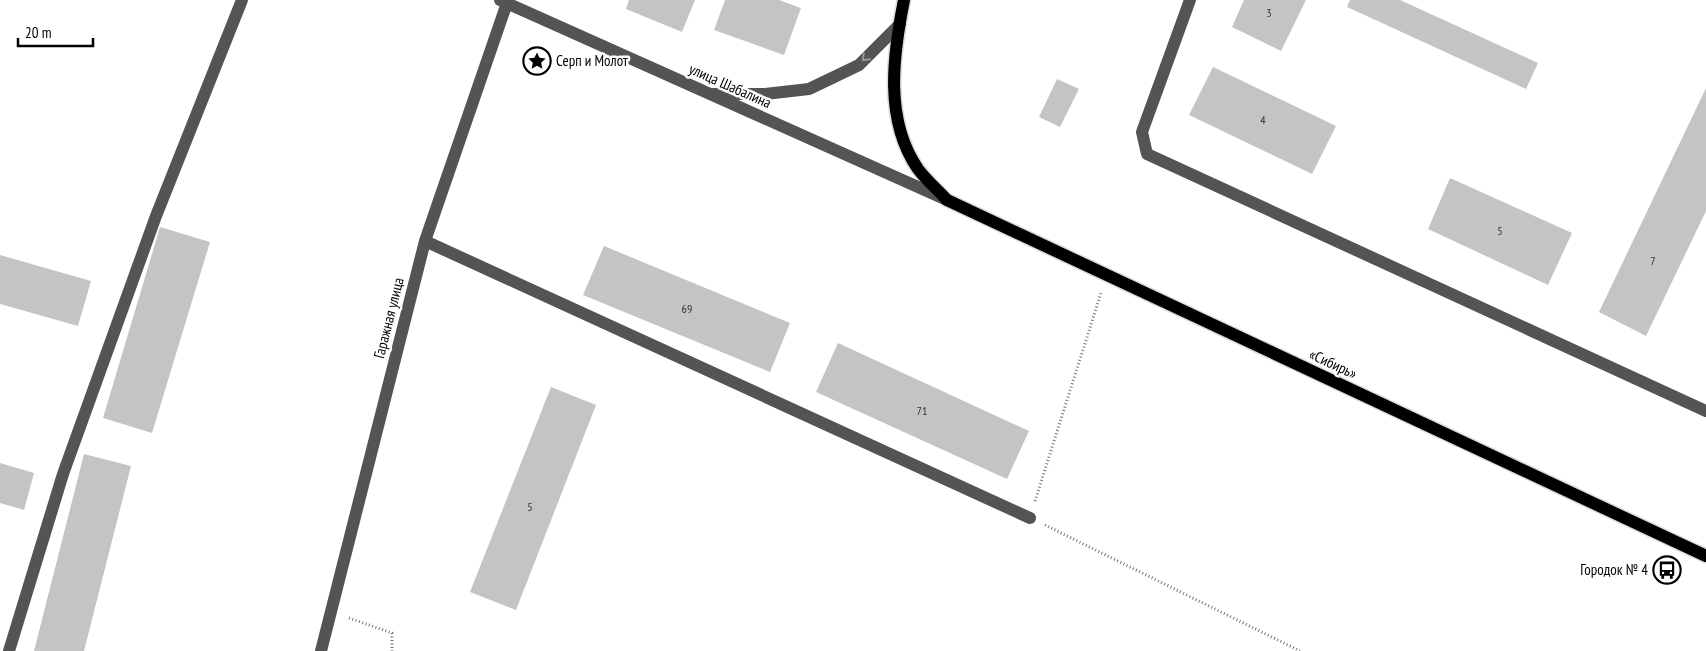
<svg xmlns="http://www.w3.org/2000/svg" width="1706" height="651" viewBox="0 0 1706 651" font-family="'PT Sans Narrow',sans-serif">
<rect width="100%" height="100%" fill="#fff"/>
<path fill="#c4c4c4" d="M 629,0 L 695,0 L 682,32 L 626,9 Z
M 725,0 L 779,0 L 801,8 L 784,55 L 714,30 Z
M 1244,0 L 1306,0 L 1281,51 L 1232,27 Z
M 1350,0 L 1400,0 L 1538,63 L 1526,89 L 1347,7 Z
M 1213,67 L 1336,126 L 1312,174 L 1189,115 Z
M 1057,79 L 1079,89 L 1060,127 L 1039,117 Z
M 1706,88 L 1706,211 L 1646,336 L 1599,312 Z
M 1450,178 L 1572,233 L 1548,285 L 1428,229 Z
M 160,227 L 210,242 L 152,433 L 103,418 Z
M 604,246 L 790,323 L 770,372 L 583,295 Z
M 0,255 L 91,281 L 78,326 L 0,304 Z
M 838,343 L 1029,431 L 1007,479 L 816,392 Z
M 551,387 L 596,405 L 516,610 L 470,592 Z
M 84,454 L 131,466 L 84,651 L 34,651 Z
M 0,463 L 34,473 L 24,510 L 0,503 Z"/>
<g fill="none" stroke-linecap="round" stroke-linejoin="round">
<g stroke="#dbdbdb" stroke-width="15">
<path id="major" d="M 904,0 C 893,55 884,120 918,169 C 926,180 938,190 947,200 L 1706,556"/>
</g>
<path stroke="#767676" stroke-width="3" stroke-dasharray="1 2.5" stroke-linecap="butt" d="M 1035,501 L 1101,293
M 1045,525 L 1300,651
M 349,618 L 392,633 L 392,651"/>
<path stroke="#545454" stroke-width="12" d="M 500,0 L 947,200
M 1190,0 L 1142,132 L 1147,154 L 1706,411
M 712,94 L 765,94 L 809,89 L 859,65 L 900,24
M 425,241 L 1030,518
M 9,651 L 63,474 L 156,216 L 242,0
M 321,651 L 425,241 L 508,0"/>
<use href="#major" stroke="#000" stroke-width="12"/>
</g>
<defs><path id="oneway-chevron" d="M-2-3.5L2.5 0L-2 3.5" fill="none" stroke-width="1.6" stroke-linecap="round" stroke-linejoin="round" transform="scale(1.25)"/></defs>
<use stroke="#989898" href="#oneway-chevron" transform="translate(865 58) rotate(135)"/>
<defs>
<g id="sight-ring" transform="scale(1.4375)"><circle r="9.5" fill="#fff" stroke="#000" stroke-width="1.5"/><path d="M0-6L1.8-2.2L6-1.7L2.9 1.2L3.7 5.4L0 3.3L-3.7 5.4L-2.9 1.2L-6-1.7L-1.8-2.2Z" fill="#000"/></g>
<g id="bus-ring" transform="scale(1.4375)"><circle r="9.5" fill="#fff" stroke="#000" stroke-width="1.5"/><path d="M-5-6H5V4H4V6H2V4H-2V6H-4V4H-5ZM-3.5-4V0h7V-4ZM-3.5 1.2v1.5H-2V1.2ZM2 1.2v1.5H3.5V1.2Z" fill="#000"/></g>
</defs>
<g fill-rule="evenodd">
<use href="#sight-ring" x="537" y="61"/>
<use href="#bus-ring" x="1667" y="570"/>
</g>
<g text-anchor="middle" stroke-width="5" stroke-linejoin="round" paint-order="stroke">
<g font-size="12" fill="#313131">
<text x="1269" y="17">3</text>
<text x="1263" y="124">4</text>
<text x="1500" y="235">5</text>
<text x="1653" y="265">7</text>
<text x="687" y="313">69</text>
<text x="922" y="415">71</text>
<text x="530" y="511">5</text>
</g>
<g font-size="15" fill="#000" stroke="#fff" text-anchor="start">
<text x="556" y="66">Серп и Молот</text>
<text x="1648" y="575" text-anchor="end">Городок № 4</text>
</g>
<g font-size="15" fill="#000" stroke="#fff">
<text transform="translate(730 86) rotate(24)" y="5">улица Шабалина</text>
<text transform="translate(389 318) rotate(-76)" y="5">Гаражная улица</text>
<text transform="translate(1333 364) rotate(25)" y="5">«Сибирь»</text>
</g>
</g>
<path d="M18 38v8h75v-8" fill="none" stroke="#000000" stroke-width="2.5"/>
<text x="25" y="38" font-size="15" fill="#000000" stroke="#ffffff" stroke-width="4" paint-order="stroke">20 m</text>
</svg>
